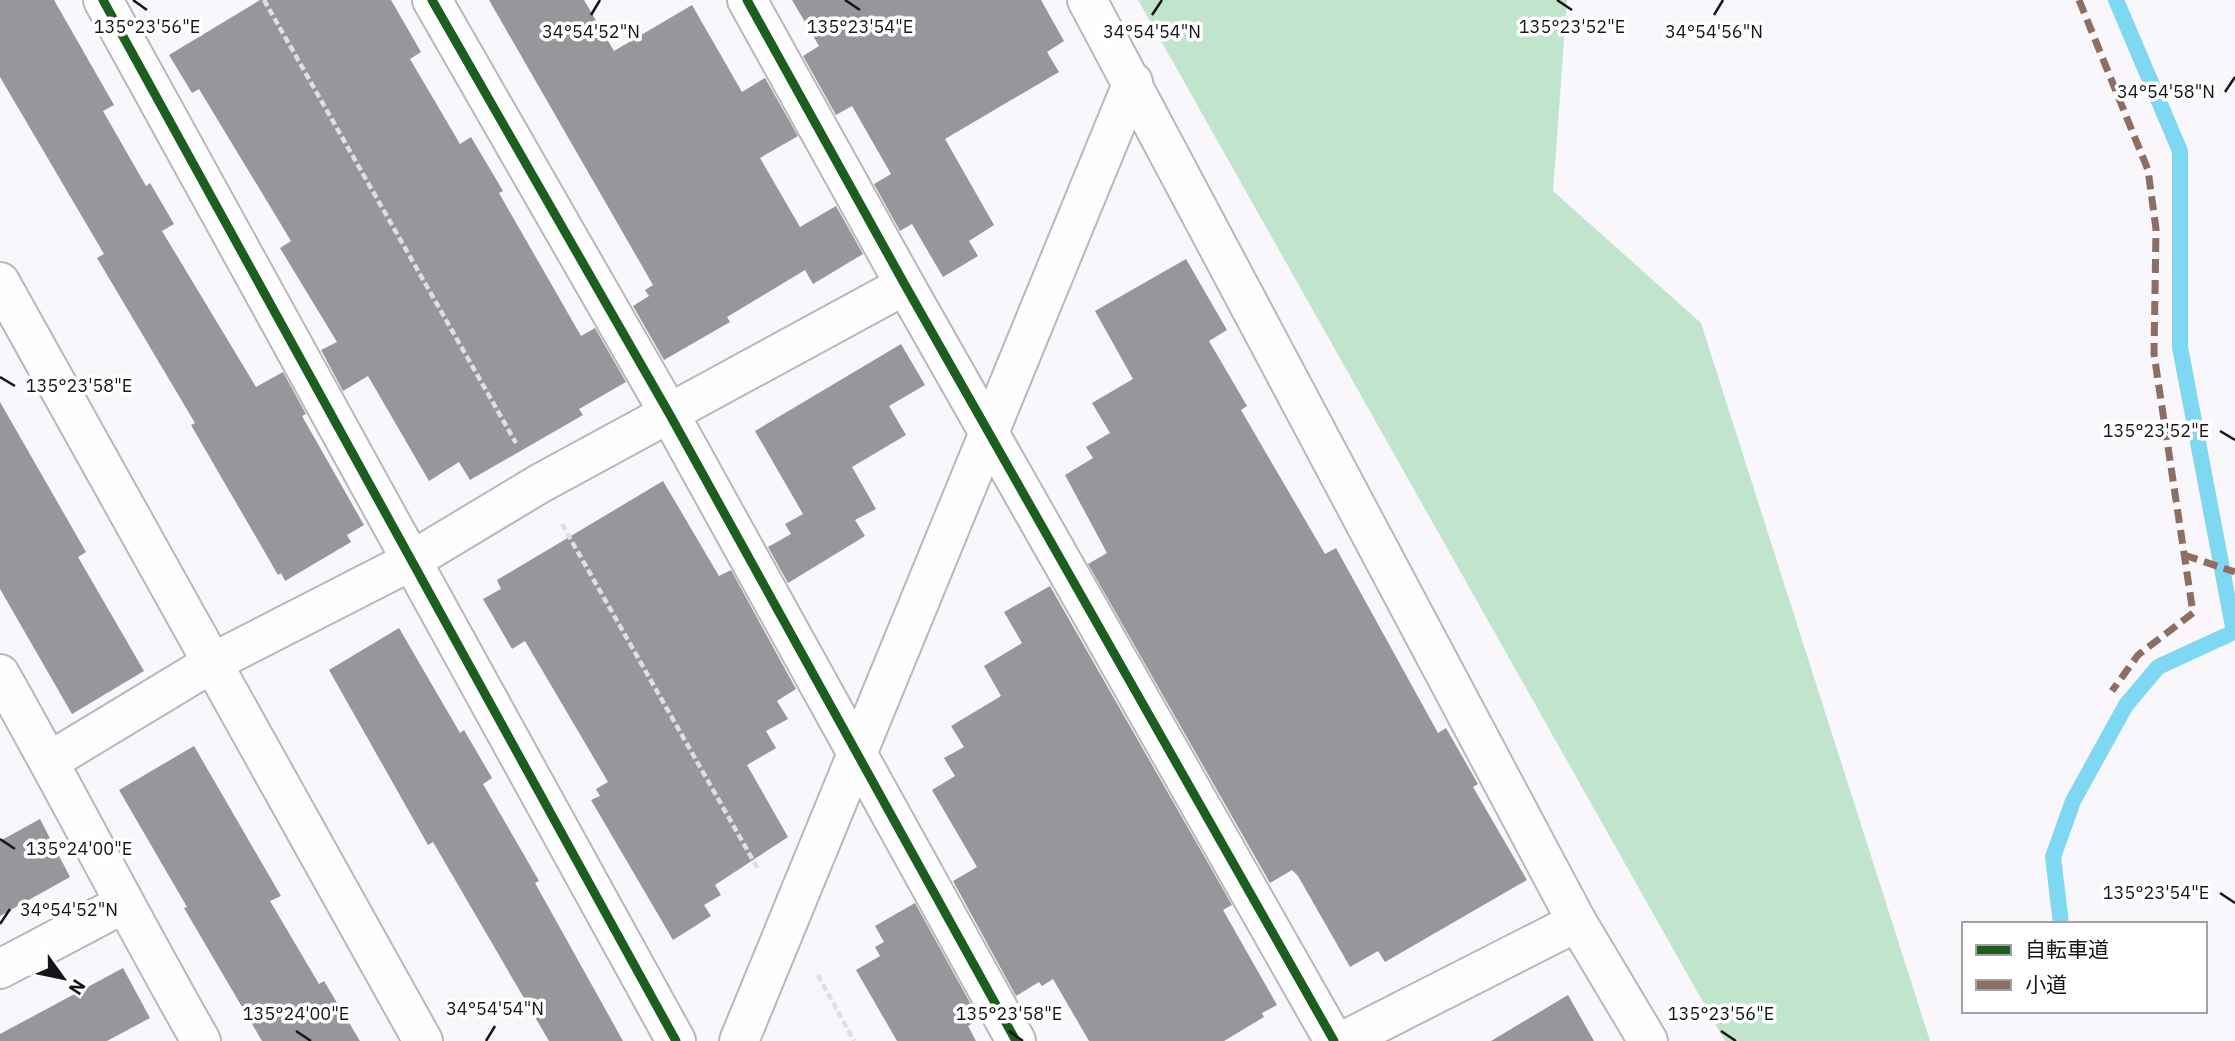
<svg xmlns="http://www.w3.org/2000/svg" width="2235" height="1041" viewBox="0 0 2235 1041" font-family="'IBM Plex Sans','Noto Sans JP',sans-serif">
<rect width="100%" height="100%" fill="#f9f7fb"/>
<path fill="#c1e5cc" d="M 1138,0 L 1567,0 L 1553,191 L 1701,323 L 1930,1041 L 1725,1041 Z"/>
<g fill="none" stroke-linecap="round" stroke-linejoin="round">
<path stroke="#7ed8f2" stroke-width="16" d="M 2061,924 L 2053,857 L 2073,801 L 2126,705 L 2158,667 L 2234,632 L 2180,347 L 2180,151 L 2116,0"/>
</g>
<path fill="#98969a" d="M 0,0 L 54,0 L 114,105 L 103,111 L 146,186 L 150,183 L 174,224 L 162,231 L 256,387 L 283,372 L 306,414 L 302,416 L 364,525 L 347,535 L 351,542 L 285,581 L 281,573 L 278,575 L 191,425 L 195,423 L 97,258 L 104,254 L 0,77 Z
M 260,0 L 391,0 L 421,52 L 410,59 L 460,144 L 471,137 L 503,191 L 499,193 L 581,336 L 595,328 L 626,382 L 579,409 L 583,415 L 470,480 L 459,462 L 429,481 L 368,376 L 343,391 L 321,350 L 337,342 L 280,248 L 291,241 L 199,89 L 192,93 L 169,55 Z
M 489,0 L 584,0 L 614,51 L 692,5 L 742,92 L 765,78 L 798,136 L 760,158 L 800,227 L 836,206 L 863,254 L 813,284 L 805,270 L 727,317 L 730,322 L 664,360 L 633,306 L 649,296 L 645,290 L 653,285 Z
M 792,0 L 1041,0 L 1064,41 L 1047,52 L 1059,72 L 945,139 L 994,225 L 969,241 L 978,256 L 943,277 L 912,224 L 900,231 L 874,184 L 891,174 L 852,106 L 836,115 L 803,56 L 819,46 Z
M 1186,259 L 1227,330 L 1209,341 L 1247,406 L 1241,410 L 1325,554 L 1336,548 L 1438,733 L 1446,728 L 1478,784 L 1473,787 L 1527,880 L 1385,962 L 1378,951 L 1350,967 L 1298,876 L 1292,870 L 1270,883 L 1088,564 L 1107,553 L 1065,475 L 1093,458 L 1086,447 L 1110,433 L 1092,403 L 1133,379 L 1095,311 Z
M 901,344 L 925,385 L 889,406 L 906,435 L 852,467 L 876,509 L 855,520 L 865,536 L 788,583 L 768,547 L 791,534 L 785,524 L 803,514 L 755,431 Z
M 0,402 L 86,552 L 78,557 L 144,671 L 72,714 L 0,589 Z
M 663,481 L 719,576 L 731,570 L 796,689 L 777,701 L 788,719 L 766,731 L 776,748 L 747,765 L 788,837 L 715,885 L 721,895 L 704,905 L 711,916 L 673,940 L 591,800 L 600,796 L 596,789 L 608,782 L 525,641 L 512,649 L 483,599 L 501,589 L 497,580 Z
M 1050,586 L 1232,905 L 1223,910 L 1277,1005 L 1262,1013 L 1264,1017 L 1224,1041 L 1089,1041 L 1053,979 L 1042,986 L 1039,982 L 1016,996 L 953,881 L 977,867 L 932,790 L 955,776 L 944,758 L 964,747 L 951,726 L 1001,696 L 984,666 L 1022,643 L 1004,612 Z
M 399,628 L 460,733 L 464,730 L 492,778 L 483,784 L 539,881 L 535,883 L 623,1041 L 549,1041 L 433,842 L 428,845 L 329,670 Z
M 194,746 L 281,896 L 270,901 L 319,984 L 324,981 L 360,1041 L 262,1041 L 184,908 L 187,907 L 119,790 Z
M 40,819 L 70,877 L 0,916 L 0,841 Z
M 915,903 L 979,1019 L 968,1026 L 976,1041 L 897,1041 L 856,970 L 880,956 L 875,947 L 884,942 L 875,926 Z
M 123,968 L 150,1018 L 107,1041 L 0,1041 L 0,1034 Z
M 1568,995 L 1594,1041 L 1491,1041 Z"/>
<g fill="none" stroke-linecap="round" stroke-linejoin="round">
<g stroke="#bab7bc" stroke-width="42">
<path id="street" d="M 103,0 L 676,1041
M 432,0 L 670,415 L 1016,1041
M 747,0 L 905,285 L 1334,1041
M 1087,0 L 1577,922 L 1648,1041
M 0,674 C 69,796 132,920 201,1041
M 50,761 L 212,663 L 411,561 L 539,484 L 905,285
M 0,969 L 123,904
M 739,1041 L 1133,82"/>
</g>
<g stroke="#bab7bc" stroke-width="42">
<path id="secondary" d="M 0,282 L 423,1041
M 1343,1041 L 1577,922"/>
</g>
<path stroke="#e0dee1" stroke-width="4.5" stroke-dasharray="7 3.5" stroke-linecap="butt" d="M 264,0 L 516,443
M 562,524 L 758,869
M 818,975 L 854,1041"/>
<use href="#street" stroke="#fefefe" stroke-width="38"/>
<use href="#secondary" stroke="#fefefe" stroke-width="38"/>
<path stroke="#8d6e63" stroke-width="7" stroke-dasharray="14 7" stroke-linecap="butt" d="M 2079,0 L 2148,170 L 2156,229 L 2154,354 L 2193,613 L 2138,655 L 2112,691
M 2184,555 L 2235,572"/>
<g stroke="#fff" stroke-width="13">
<path id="cycleway" d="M 103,0 L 676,1041
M 432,0 L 670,415 L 1016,1041
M 747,0 L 905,285 L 1334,1041"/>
</g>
<use href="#cycleway" stroke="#1b5e20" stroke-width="9"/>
</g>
<path fill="none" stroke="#17131a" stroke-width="2.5" d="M 133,0 L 147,10M 845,0 L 860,10M 1557,0 L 1572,10M 591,15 L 600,0M 1152,15 L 1162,0M 1714,15 L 1723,0M 2225,92 L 2235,77M 0,377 L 15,386M 2220,431 L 2235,440M 0,839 L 15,849M 2220,893 L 2235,903M 0,924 L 10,909M 296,1031 L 311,1041M 1009,1031 L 1023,1041M 1721,1031 L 1736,1041M 486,1041 L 495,1026"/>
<g font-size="18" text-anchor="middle" fill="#17131a" stroke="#fff" stroke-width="7" stroke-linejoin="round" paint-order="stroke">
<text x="1572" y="33">135°23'52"E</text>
<text x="147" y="33">135°23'56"E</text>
<text x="860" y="33">135°23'54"E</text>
<text x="591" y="38">34°54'52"N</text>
<text x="1152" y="38">34°54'54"N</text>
<text x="1714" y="38">34°54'56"N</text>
<text x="2166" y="98">34°54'58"N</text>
<text x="79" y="392">135°23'58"E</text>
<text x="2156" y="437">135°23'52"E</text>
<text x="79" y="855">135°24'00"E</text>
<text x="2156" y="899">135°23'54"E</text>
<text x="69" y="916">34°54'52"N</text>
<text x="495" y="1015">34°54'54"N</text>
<text x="296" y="1020">135°24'00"E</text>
<text x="1009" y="1020">135°23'58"E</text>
<text x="1721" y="1020">135°23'56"E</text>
</g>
<rect x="1962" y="922" width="245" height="91" fill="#ffffff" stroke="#a2a1a3" stroke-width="2"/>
<rect x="1976" y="945" width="35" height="10" fill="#1b5e20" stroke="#a2a1a3" stroke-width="2"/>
<text x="2025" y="957" font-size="21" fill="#17131a">自転車道</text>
<rect x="1976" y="980" width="35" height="10" fill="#8d6e63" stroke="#a2a1a3" stroke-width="2"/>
<text x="2025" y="992" font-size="21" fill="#17131a">小道</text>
<g transform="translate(63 978) rotate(123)" stroke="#ffffff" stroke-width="5" paint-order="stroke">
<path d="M0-5L12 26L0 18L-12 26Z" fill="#17131a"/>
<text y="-10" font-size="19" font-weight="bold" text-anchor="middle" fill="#17131a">N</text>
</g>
</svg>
